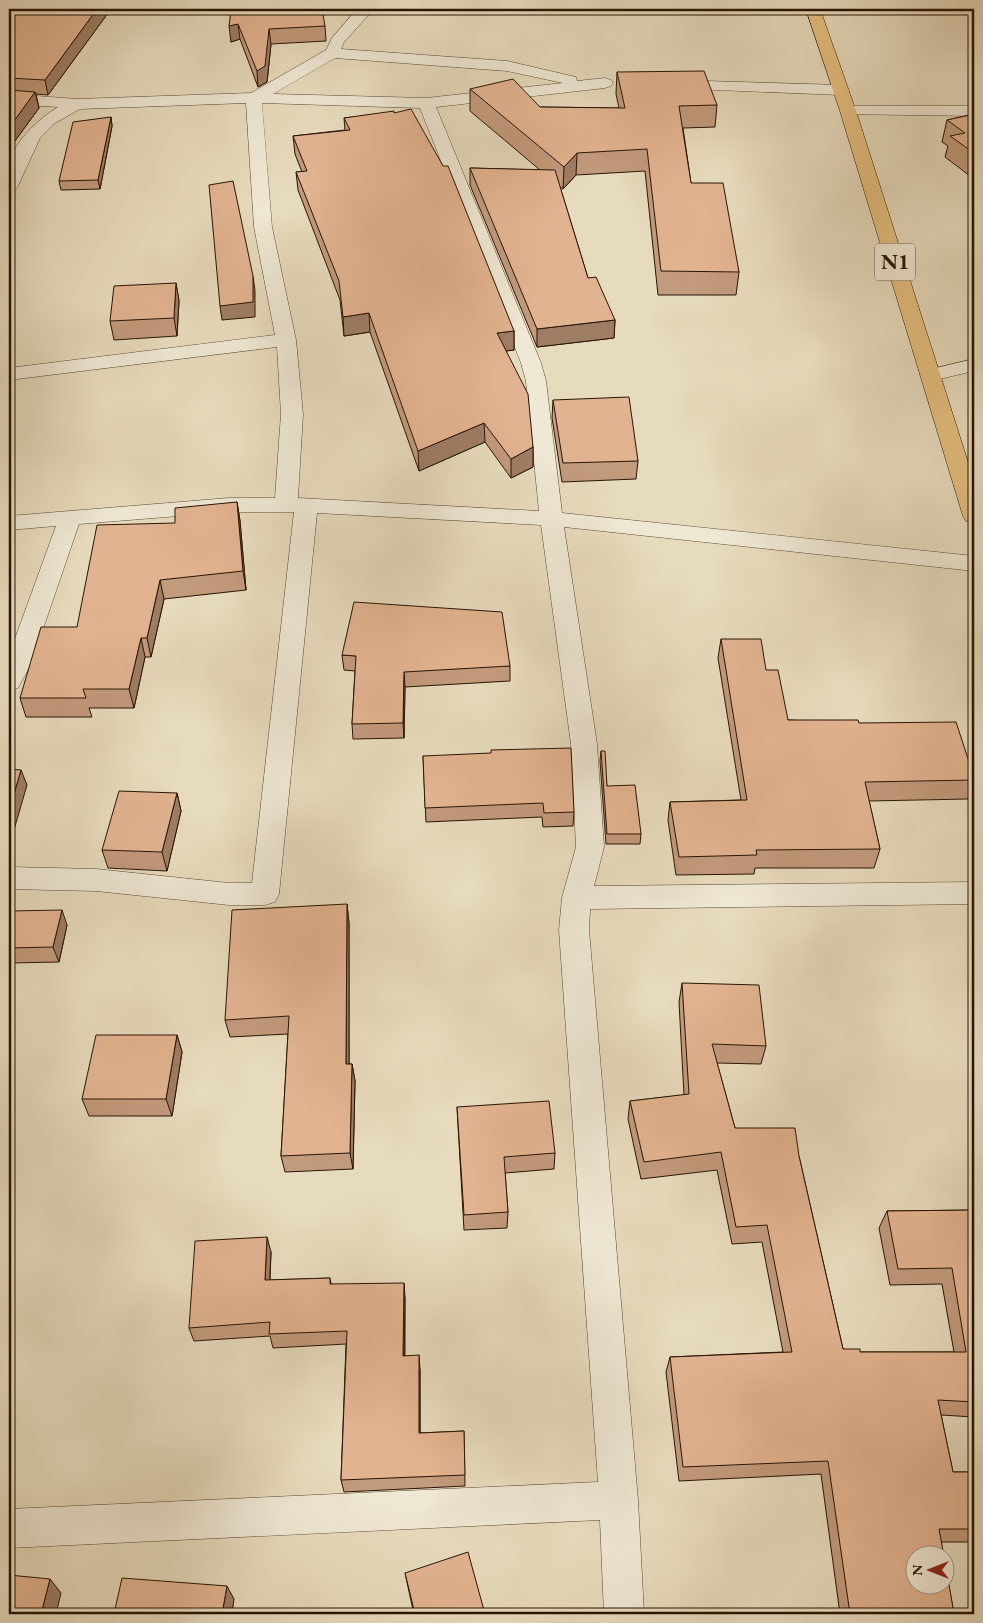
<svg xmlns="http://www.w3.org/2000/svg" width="983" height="1623" viewBox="0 0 983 1623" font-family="'EB Garamond',serif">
<rect width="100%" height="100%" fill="#e7dbbd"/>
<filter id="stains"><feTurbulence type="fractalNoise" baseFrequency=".004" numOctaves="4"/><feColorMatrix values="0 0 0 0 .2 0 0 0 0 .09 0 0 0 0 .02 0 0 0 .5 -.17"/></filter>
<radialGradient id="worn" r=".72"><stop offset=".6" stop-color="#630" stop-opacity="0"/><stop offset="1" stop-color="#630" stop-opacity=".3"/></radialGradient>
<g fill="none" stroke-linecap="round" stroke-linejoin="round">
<g stroke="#584633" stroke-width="1">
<path id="minor" d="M 357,9 L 374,9 L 344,42 L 341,49 L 507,61 L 576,77 L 577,81 L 605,78 L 611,80 L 613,83 L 611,86 L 605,88 L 436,107 L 541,363 L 546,381 L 562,513 L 974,556 L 974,571 L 564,527 L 597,744 L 604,847 L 594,886 L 974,882 L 974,904 L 590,909 L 589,930 L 638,1500 L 644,1614 L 604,1614 L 600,1520 L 9,1548 L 9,1509 L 598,1482 L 559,930 L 562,898 L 576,847 L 571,744 L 541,525 L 317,513 L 279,894 L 275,902 L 265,905 L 229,905 L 96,891 L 9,889 L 9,867 L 96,869 L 229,883 L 252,883 L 294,512 L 229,512 L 79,524 L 31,664 L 18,688 L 9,691 L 9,655 L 56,526 L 9,530 L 9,516 L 229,498 L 275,498 L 281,414 L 277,347 L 9,380 L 9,368 L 275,335 L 254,227 L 246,103 L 80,109 L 55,123 L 40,138 L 18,186 L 15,190 L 9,191 C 9,184 8,175 9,167 C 12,143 38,119 58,107 L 9,104 L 9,94 L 77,99 L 251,93 L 326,50 L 332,38 ZM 335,58 L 507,71 L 563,83 L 426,98 L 273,94 ZM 262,103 L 420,108 L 521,363 L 526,381 L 539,511 L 298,498 L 303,414 L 296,340 L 272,227 Z
M 673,80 L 841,85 L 847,87 L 849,90 L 847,93 L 841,95 L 667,88 L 665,85 L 667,82 Z
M 848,106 L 974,106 L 974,116 L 842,114 L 840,111 L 842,108 Z
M 974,359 L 974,371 L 931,381 L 924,379 L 921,375 L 924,371 Z"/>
</g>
<g stroke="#281405" stroke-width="1">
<path id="trunk" d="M 806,9 L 820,9 L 856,111 L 974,481 L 974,523 L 966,521 L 963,516 L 840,111 Z"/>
</g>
<use href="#minor" fill="#efe8d4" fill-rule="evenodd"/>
<use href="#trunk" fill="#e4be7e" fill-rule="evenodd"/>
</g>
<path fill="#c29a7c" stroke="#281405" d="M 9,9 L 111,9 L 48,95 L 36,94 L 39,108 L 9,149 Z
M 231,9 L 325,26 L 326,41 L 271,44 L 267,82 L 258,87 L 240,39 L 231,42 Z
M 617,72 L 717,105 L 715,127 L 683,128 L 691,183 L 739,272 L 736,295 L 658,295 L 645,171 L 576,175 L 563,189 L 560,187 L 588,278 L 615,320 L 614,338 L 537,347 L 470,185 L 470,168 L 540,170 L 470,111 L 470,89 L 540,107 L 619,108 L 616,94 Z
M 394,113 L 514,331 L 514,350 L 506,351 L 533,447 L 533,467 L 511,478 L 485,442 L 419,471 L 370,332 L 344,336 L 340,300 L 298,190 L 296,172 L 302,172 L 295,154 L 293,136 L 345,130 L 344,118 Z
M 974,114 L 974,179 L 945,157 L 948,146 L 942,142 L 947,120 Z
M 111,117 L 112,126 L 100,189 L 61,190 L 59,181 Z
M 176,283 L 179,301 L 177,336 L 114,340 L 110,321 Z
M 553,400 L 638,461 L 636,479 L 562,482 L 552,418 Z
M 237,502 L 240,521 L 246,590 L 164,599 L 151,657 L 145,657 L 134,708 L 89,708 L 92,717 L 26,717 L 20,698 L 77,627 L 175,523 Z
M 721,639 L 766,670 L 788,720 L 859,723 L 974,777 L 974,782 L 968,799 L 869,801 L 880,849 L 874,868 L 755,868 L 754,874 L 676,875 L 668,820 L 670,802 L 741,800 L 718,658 Z
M 342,655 L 510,666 L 510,681 L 405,687 L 404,738 L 353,739 L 352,724 L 355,671 L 344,670 Z
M 601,751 L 607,786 L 641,834 L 640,844 L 606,844 L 600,761 Z
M 423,756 L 574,812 L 573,826 L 543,827 L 542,817 L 426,822 Z
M 177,793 L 181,811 L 167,871 L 108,868 L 102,850 Z
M 347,904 L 349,923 L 349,1064 L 352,1064 L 355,1081 L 353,1169 L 285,1172 L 281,1156 L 288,1034 L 230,1037 L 225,1020 Z
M 9,911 L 67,925 L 59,962 L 11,963 L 9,968 Z
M 682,983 L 766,1046 L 761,1064 L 717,1063 L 735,1128 L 799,1156 L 843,1349 L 860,1352 L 954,1352 L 942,1284 L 890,1285 L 879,1228 L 887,1211 L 974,1210 L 974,1417 L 941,1415 L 953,1472 L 974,1472 L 974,1542 L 941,1542 L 954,1614 L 840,1614 L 821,1474 L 679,1481 L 666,1372 L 670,1357 L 783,1352 L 762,1242 L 732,1244 L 717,1170 L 641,1179 L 628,1119 L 630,1101 L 684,1095 L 679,1002 Z
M 177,1035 L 182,1052 L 172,1116 L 89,1116 L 82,1099 Z
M 457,1107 L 555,1153 L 554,1169 L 505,1173 L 508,1212 L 507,1228 L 464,1230 Z
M 271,1252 L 270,1280 L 330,1278 L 331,1284 L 405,1297 L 405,1356 L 420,1369 L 420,1433 L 464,1431 L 465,1486 L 344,1492 L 341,1480 L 346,1344 L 273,1348 L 270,1336 L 194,1341 L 189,1328 Z
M 405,1573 L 485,1614 L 413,1610 Z"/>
<path fill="#9e7d65" stroke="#281405" d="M 97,9 L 111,9 L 48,95 L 45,80 Z
M 238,24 L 240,39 L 231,42 L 229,26 Z
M 269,29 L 271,44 L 267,82 L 258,87 L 257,71 Z
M 35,92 L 39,108 L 9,149 L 9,128 Z
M 111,117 L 112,126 L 100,189 L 98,180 Z
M 577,153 L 576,175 L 563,189 L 564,167 Z
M 253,276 L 255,291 L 255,317 L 222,320 L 220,306 Z
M 176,283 L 179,301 L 177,336 L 174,318 Z
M 369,313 L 370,332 L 344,336 L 343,317 Z
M 615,320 L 614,338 L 537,347 L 537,329 Z
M 514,331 L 514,350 L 497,352 L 497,333 Z
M 484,423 L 485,442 L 419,471 L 418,451 Z
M 533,447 L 533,467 L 511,478 L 511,459 Z
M 237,502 L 240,521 L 246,590 L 243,571 Z
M 160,580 L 164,599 L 151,657 L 147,638 Z
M 141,638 L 145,657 L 134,708 L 129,689 Z
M 404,672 L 405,687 L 404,738 L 403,723 Z
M 21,770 L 27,785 L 9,847 L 9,811 Z
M 177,793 L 181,811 L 167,871 L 162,852 Z
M 347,904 L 349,923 L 349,1081 L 346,1064 Z
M 62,910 L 67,925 L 59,962 L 53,947 Z
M 9,957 L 11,963 L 9,968 Z
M 177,1035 L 182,1052 L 172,1116 L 166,1099 Z
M 352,1064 L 355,1081 L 353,1169 L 350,1153 Z
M 267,1237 L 271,1252 L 269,1295 L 265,1280 Z
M 404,1283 L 405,1297 L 404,1369 L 403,1356 Z
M 419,1355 L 420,1369 L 420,1445 L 419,1433 Z
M 50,1579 L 61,1593 L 56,1614 L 41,1614 Z
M 227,1586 L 234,1599 L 232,1614 L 222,1614 Z"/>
<path fill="#e2b390" stroke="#281405" d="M 9,9 L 97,9 L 45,80 L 9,78 Z
M 231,9 L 322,9 L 325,26 L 269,29 L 265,66 L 257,71 L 238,24 L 229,26 Z
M 704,71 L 717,105 L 679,106 L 691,183 L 723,183 L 739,272 L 661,271 L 647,149 L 577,153 L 564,167 L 470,89 L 513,79 L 540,107 L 625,108 L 617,72 Z
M 9,90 L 35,92 L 9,128 Z
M 411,109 L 443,166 L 448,166 L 514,331 L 497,333 L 528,394 L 533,447 L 511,459 L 484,423 L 418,451 L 369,313 L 343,317 L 339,281 L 296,172 L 307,171 L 293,136 L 350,130 L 344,118 L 394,111 L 394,113 Z
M 974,114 L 974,153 L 950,136 L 965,133 L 947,120 Z
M 111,117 L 98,180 L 59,181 L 73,122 Z
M 470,168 L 555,170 L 588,278 L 596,277 L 615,320 L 537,329 Z
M 233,181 L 253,276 L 253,302 L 220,306 L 209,185 Z
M 176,283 L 174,318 L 110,321 L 114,286 Z
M 629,397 L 638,461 L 563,463 L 553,400 Z
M 237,502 L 243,571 L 160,580 L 147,638 L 141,638 L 129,689 L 83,689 L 86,698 L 20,698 L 41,627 L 77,627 L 97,525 L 175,523 L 175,508 Z
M 354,602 L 502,612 L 510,666 L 404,672 L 403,723 L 352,724 L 356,656 L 342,655 Z
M 721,639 L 761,639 L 766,670 L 778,670 L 788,720 L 858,720 L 859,723 L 956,722 L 974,777 L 974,780 L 865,782 L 880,849 L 756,850 L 757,855 L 679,857 L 670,802 L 747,800 Z
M 571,748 L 574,812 L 544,813 L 543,803 L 425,808 L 423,756 L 491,753 L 491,750 Z
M 601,751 L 605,751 L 607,786 L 635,785 L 641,834 L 607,834 Z
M 9,769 L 21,770 L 9,811 Z
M 119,791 L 177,793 L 162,852 L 102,850 Z
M 347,904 L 346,1064 L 352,1064 L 350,1153 L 281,1156 L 289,1016 L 225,1020 L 232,910 Z
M 62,910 L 53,947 L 9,948 L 9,911 Z
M 682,983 L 759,985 L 766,1046 L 712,1044 L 735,1128 L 795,1128 L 799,1156 L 843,1349 L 860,1349 L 860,1352 L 966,1352 L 952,1268 L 898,1269 L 887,1211 L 974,1210 L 974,1402 L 938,1400 L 953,1472 L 974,1472 L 974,1529 L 939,1529 L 944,1556 L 916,1556 L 916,1586 L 946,1586 L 946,1567 L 954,1614 L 850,1614 L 828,1461 L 683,1467 L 670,1357 L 792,1352 L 767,1225 L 736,1227 L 721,1152 L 644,1162 L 630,1101 L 689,1094 Z
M 96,1035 L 177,1035 L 166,1099 L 82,1099 Z
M 549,1101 L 555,1153 L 504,1157 L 508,1212 L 464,1215 L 457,1107 Z
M 267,1237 L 265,1280 L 330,1278 L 330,1284 L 404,1283 L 403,1356 L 419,1355 L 419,1433 L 464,1431 L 465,1475 L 341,1480 L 347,1331 L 269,1334 L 270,1322 L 189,1328 L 195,1241 Z
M 468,1552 L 485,1614 L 368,1614 L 414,1610 L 405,1573 Z
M 9,1575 L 50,1579 L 41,1614 L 9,1614 Z
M 122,1578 L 227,1586 L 222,1614 L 114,1614 Z"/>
<g text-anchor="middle" stroke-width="4" stroke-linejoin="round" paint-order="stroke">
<rect fill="#efe8d4" stroke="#645443" stroke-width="1" x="875" y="243.5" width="40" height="37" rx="4"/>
<g font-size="21" font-weight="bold" fill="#281405">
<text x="895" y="269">N1</text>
</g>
</g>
<rect width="983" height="1623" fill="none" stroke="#e7dbbd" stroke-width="30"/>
<rect x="10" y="10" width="963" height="1603" fill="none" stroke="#281405" stroke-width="2.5"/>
<rect x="15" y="15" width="953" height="1593" fill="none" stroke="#281405"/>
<g transform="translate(930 1570) rotate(270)"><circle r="24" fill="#efe8d4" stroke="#9f9381"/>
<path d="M0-4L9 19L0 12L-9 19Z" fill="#8f2418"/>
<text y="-8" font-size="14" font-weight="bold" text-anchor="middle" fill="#281405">N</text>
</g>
<rect width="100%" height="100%" filter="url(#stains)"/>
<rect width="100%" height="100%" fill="url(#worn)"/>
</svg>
